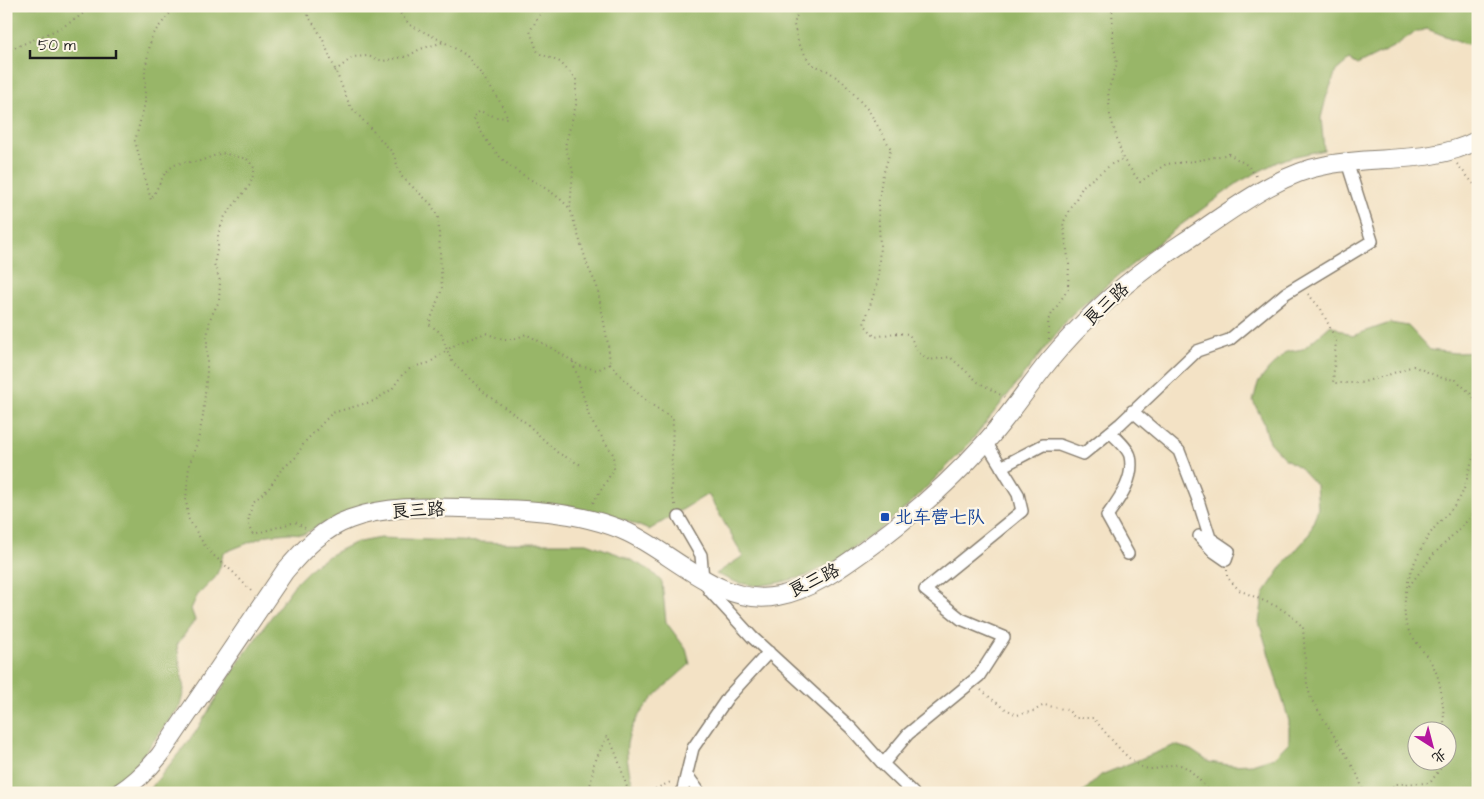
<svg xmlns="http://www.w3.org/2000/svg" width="1484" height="799" viewBox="0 0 1484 799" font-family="'Architects Daughter','LXGW WenKai TC',sans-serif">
<rect width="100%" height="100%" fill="#fcf5e5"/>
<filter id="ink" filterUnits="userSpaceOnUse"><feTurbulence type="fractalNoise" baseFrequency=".02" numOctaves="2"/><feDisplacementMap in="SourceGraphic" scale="10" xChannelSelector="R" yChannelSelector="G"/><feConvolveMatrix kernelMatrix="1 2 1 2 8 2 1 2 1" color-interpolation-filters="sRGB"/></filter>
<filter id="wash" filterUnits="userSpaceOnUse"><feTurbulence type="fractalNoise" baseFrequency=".0096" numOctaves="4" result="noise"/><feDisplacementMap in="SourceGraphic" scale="20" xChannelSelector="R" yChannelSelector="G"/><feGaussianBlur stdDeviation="1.12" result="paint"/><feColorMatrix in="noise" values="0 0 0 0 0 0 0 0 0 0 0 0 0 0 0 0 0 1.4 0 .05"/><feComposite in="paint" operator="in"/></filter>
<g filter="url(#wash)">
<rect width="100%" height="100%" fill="#f3e2c5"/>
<path fill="#98b668" stroke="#5a6942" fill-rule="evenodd" d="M 6,6 L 1478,6 L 1478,41 L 1466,44 L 1427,29 L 1413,33 L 1395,46 L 1357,65 L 1349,60 L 1336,71 L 1326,98 L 1321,118 L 1324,150 L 1291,157 L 1277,162 L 1239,182 L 1174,230 L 1072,314 L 968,445 L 912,502 L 879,530 L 850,551 L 828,565 L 806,576 L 782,582 L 758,586 L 738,583 L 716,574 L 743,556 L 708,494 L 649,530 L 627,521 L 606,515 L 581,511 L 520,506 L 322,524 L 304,534 L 289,533 L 268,535 L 223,553 L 220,567 L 215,578 L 197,596 L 191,609 L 195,620 L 177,645 L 184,690 L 180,706 L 128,775 L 112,789 L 106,793 L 6,793 Z
M 1390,323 L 1408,326 L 1430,350 L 1455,353 L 1478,352 L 1478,793 L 1082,793 L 1101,775 L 1175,745 L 1191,750 L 1209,762 L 1229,765 L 1252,764 L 1274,757 L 1289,742 L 1289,721 L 1259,622 L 1264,593 L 1283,565 L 1309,535 L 1318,508 L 1316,485 L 1300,468 L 1284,458 L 1269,442 L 1264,423 L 1253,401 L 1258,383 L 1269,369 L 1286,352 L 1303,349 L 1331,325 L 1352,336 ZM 1416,732 L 1446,732 L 1446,762 L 1416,762 Z
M 380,538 L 507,543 L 587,543 L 623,556 L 650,570 L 662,582 L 666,622 L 686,649 L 690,664 C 666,686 633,710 627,744 C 625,756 631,781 636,793 L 147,793 L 195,733 L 236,666 L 295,584 L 313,566 L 332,554 L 354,543 Z"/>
</g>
<g filter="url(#ink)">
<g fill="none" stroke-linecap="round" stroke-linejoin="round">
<g stroke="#887f70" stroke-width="14">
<path id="street" d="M 1132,411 L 1179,451 L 1198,500 L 1210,538 L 1229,551 L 1226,560 L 1213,551 L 1199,536
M 1110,432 C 1116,438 1128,448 1130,456 C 1135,479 1119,499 1107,516 L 1128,554
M 1001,467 L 1043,445 L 1059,445 L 1083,454 L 1120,424 L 1197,351 L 1229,340 L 1286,293 L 1372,241 L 1347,162
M 679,517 L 701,555 L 703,579 L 709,590 L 752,637 L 851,728 L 883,764 L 908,734 L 979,676 L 1004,637 L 961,619 L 925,590 L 1022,511 L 1018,494 L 986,442
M 883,764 L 913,793
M 687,775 L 700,793
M 682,793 L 693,748 L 728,697 L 769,652"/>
</g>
<g stroke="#887f70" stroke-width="20">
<path id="primary" d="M 119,793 C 136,782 148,770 160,755 L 285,571 C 304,549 322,529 350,519 C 385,506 425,507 461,508 C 516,509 575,509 627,532 C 673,553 722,608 778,596 C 810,590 839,569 864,551 C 908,519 948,484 984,444 C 1008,418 1027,388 1049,361 C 1079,325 1114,292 1151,265 C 1168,252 1186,241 1203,229 C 1240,204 1281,173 1327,165 C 1377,155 1431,165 1478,140"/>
</g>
<path stroke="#887f70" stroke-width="2" stroke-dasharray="1 4" stroke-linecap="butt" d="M 176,6 L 152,35 L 145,69 L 145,103 L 135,141 L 151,200 L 165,173 L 174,165 L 185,162 L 197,162 L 222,153 L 247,159 L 255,169 L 250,185 L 225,216 L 218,234 L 218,246 L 214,264 L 220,281 L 219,301 L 210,319 L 207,337 L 207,371 L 203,416 L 198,440 L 189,466 L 186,499 L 188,518 L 205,546 L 212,554 L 233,572 L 253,593
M 313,6 L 308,16 L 316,27 L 323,40 L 350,106 L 393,153 L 401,176 L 431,204 L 438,217 L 442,289 L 429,324 L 441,333 L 447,350 L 458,343 L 486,333 C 502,340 510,342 526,334 L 560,353 L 580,366 L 597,370 L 610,364
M 394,6 L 410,25 L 444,42 L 466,55 L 482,75 L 499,100 L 508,118 L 496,117 L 480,111 L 473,117 C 483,137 497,158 517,171 C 535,183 556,192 570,209
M 545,6 L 530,31 L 538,53 L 560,62 L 576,79 L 576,105 L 565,146 L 573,171 L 570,209 L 588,267 L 597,286 L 608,344 L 610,363
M 799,6 L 794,25 L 799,45 L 811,64 L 828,71 L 843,82 L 869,111 L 891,149 L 882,178 L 878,206 L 880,245 L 878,281 L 864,324 L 875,337 L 894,333 L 909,334 L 918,352 L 929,360 L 950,357 L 978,382 L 1004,397
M 1112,6 L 1113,38 L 1117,64 L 1108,91 L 1110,115 L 1123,159 L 1140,182 L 1166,164 L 1195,161 L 1229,154 L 1247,165 L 1257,177
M 6,52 C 35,37 68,30 91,6
M 335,71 L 353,57 L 368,56 L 383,61 L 408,56 L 420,49 L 444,42
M 1457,164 L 1478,189
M 1308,294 L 1321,309 L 1336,340 L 1333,383 L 1360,383 L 1388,375 L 1413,366 L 1442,378 L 1456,380 L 1472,395 L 1478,403
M 1049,339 L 1048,320 L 1068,289 L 1069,264 L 1063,223 L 1083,186 L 1112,164 L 1123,159
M 573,362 L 590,419 L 613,454 L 614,469 L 591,506
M 610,364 C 631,387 645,403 673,418 L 671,490 L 676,508
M 305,528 L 295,522 L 254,534 L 248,522 L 252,503 L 269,488 L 281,470 L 296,457 L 304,443 L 332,413 L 374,401 L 392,389 L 402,375 L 412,367 L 429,363 L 447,350 L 453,363 L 486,394 L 525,422 L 558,453 L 583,466
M 1227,570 L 1227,577 L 1239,590 L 1278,607 L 1289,614 L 1303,627 L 1307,684 L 1311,699 L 1348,758 L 1358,776 L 1364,793
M 1409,586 L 1433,555 L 1478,510
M 981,690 L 1002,707 L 1017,715 L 1034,711 L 1044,705 L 1068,710 L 1075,718 L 1093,718 C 1104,730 1128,762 1142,767 C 1157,773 1166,763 1180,765 C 1192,768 1202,785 1212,793
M 1445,732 C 1443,712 1443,690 1436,672 C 1431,658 1408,635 1406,624 C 1400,591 1414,557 1432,531 C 1440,520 1452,511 1459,499 C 1469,484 1467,464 1478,450
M 586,793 L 590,787 L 594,764 L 607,736 C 618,753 622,774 629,793
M 646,793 L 673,781
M 1385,793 L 1396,784 L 1430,783 L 1440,769 L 1442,762"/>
<use href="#street" stroke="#fff" stroke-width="11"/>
<use href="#primary" stroke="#fff" stroke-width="18"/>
</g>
</g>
<rect fill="#1a4fb4" stroke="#fcf5e5" stroke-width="2" x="880" y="512" width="10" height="10" rx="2.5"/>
<g text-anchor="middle" stroke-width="4.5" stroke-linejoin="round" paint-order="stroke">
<g font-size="18" fill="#1c1c1c" stroke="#fcf5e5">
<text transform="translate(1106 304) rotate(-43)" y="6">良三路</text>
<text transform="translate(418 510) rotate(-3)" y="6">良三路</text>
<text transform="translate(814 580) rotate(-26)" y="6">良三路</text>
</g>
<g font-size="18" fill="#164399" stroke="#fcf5e5" text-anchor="start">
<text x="895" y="523">北车营七队</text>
</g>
</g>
<rect width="1484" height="799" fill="none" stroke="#fcf5e5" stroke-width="25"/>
<g transform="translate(1432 746) rotate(144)"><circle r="24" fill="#fcf5e5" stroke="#a29e95"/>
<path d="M0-4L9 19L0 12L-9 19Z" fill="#b5179e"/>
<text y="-8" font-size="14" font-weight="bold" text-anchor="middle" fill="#1c1c1c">北</text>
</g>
<path d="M30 50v8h86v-8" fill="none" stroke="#1c1c1c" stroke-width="2.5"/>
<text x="38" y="50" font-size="15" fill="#1c1c1c" stroke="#fcf5e5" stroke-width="4" paint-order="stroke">50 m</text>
</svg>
